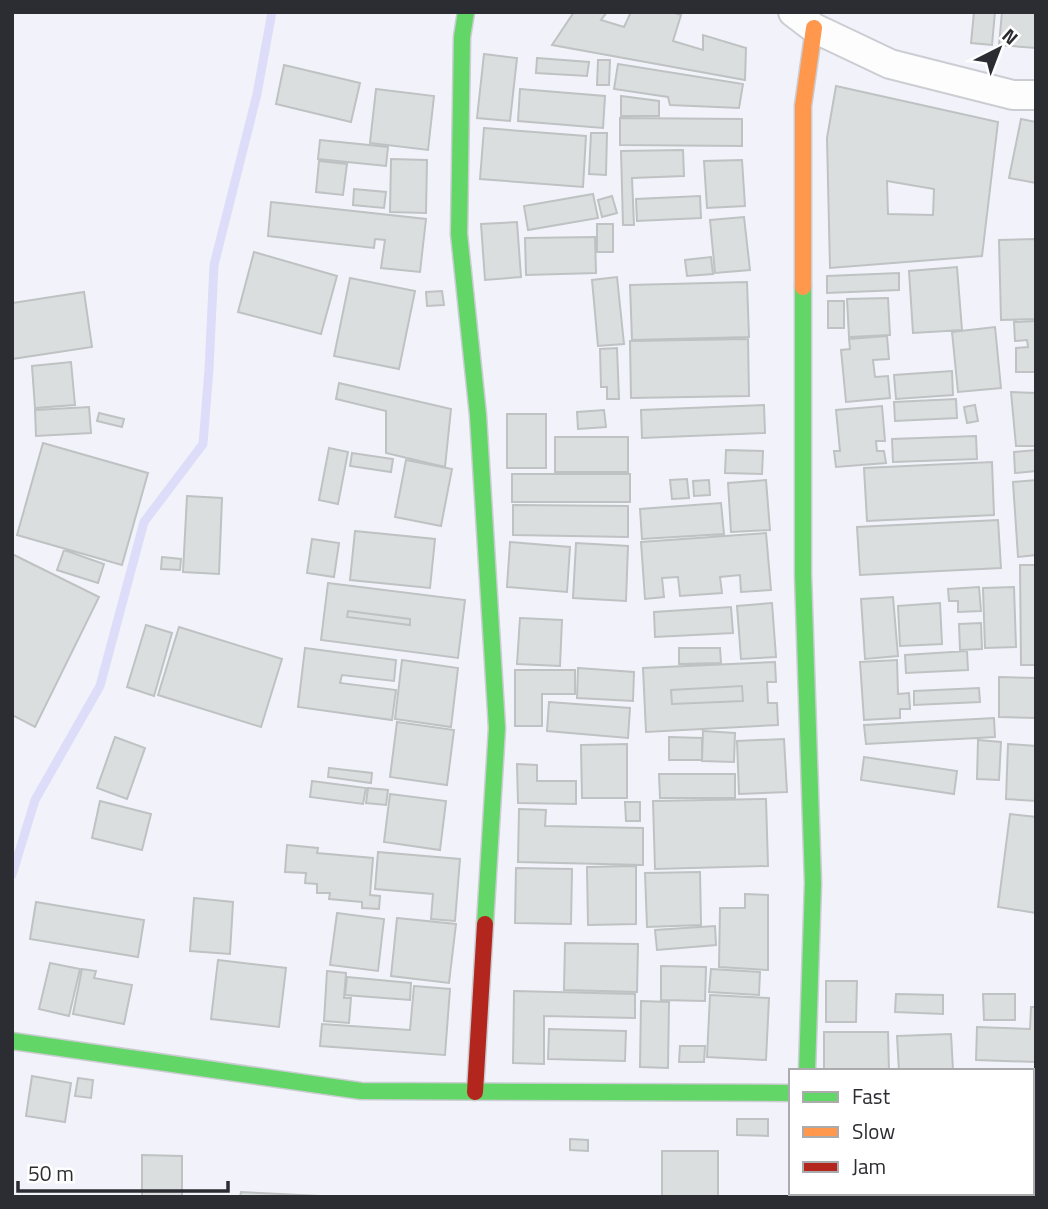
<svg xmlns="http://www.w3.org/2000/svg" width="1048" height="1209" viewBox="0 0 1048 1209" font-family="'Titillium Web',sans-serif">
<rect width="100%" height="100%" fill="#f2f3fa"/>
<g fill="none" stroke-linecap="round" stroke-linejoin="round">
<path stroke="#ddddf9" stroke-width="9" d="M 12,875 L 35,800 L 100,686 L 144,522 L 203,444 L 209,369 L 214,265 L 257,94 L 272,12"/>
</g>
<path fill="#dbdedf" stroke="#bec2c2" stroke-width="2" fill-rule="evenodd" d="M 574,12 L 607,12 L 601,20 L 624,27 L 631,12 L 672,12 L 681,15 L 673,41 L 703,50 L 703,35 L 746,48 L 745,80 L 552,45 Z
M 974,12 L 995,12 L 992,45 L 971,43 Z
M 1002,12 L 1036,12 L 1036,48 L 999,45 Z
M 484,54 L 517,58 L 510,121 L 477,118 Z
M 537,58 L 589,62 L 587,76 L 536,73 Z
M 598,60 L 610,60 L 609,85 L 597,85 Z
M 618,64 L 743,84 L 739,108 L 670,105 L 668,97 L 614,89 Z
M 284,65 L 360,83 L 351,122 L 276,104 Z
M 836,86 L 998,122 L 982,256 L 830,268 L 827,138 ZM 887,181 L 934,189 L 933,215 L 888,214 Z
M 376,89 L 434,96 L 428,150 L 370,143 Z
M 520,89 L 605,96 L 603,128 L 518,121 Z
M 621,96 L 659,101 L 659,116 L 621,116 Z
M 620,118 L 742,119 L 742,146 L 620,145 Z
M 1021,119 L 1036,122 L 1036,183 L 1009,178 Z
M 484,128 L 586,136 L 583,187 L 480,179 Z
M 591,133 L 607,133 L 606,175 L 589,174 Z
M 320,140 L 388,147 L 386,166 L 318,159 Z
M 683,150 L 684,176 L 632,178 L 634,225 L 623,225 L 621,151 Z
M 391,159 L 427,160 L 426,213 L 390,212 Z
M 742,160 L 745,206 L 707,208 L 704,161 Z
M 319,161 L 347,164 L 343,195 L 316,192 Z
M 354,189 L 386,192 L 384,208 L 353,205 Z
M 593,194 L 598,218 L 528,230 L 524,206 Z
M 612,196 L 617,213 L 602,217 L 598,200 Z
M 700,196 L 701,218 L 637,221 L 636,199 Z
M 271,202 L 426,219 L 420,272 L 381,268 L 385,240 L 375,239 L 374,248 L 268,236 Z
M 744,217 L 750,270 L 715,273 L 710,220 Z
M 517,222 L 521,277 L 485,280 L 481,224 Z
M 597,224 L 613,224 L 613,252 L 597,252 Z
M 595,237 L 596,273 L 526,275 L 525,238 Z
M 1036,239 L 1036,319 L 1001,320 L 999,240 Z
M 254,252 L 337,276 L 321,334 L 238,312 Z
M 711,257 L 713,274 L 687,276 L 685,260 Z
M 957,267 L 962,330 L 913,333 L 909,271 Z
M 899,273 L 899,290 L 827,293 L 827,276 Z
M 617,277 L 624,344 L 598,346 L 592,280 Z
M 350,278 L 415,291 L 399,369 L 334,356 Z
M 747,282 L 749,337 L 632,340 L 630,285 Z
M 442,291 L 444,305 L 427,306 L 426,292 Z
M 84,292 L 92,347 L 12,359 L 12,303 Z
M 888,298 L 890,335 L 849,337 L 847,299 Z
M 828,301 L 844,301 L 844,328 L 828,328 Z
M 1036,321 L 1036,372 L 1016,372 L 1016,348 L 1028,347 L 1027,340 L 1015,341 L 1014,322 Z
M 995,327 L 1001,388 L 958,392 L 952,332 Z
M 887,336 L 889,359 L 873,360 L 875,377 L 888,376 L 890,398 L 846,402 L 841,350 L 850,349 L 849,339 Z
M 748,339 L 749,396 L 631,398 L 630,341 Z
M 617,348 L 619,399 L 607,399 L 607,387 L 601,387 L 600,349 Z
M 71,362 L 75,405 L 35,408 L 32,366 Z
M 952,371 L 953,395 L 896,399 L 894,375 Z
M 339,383 L 451,409 L 445,467 L 386,453 L 386,411 L 336,399 Z
M 1011,392 L 1036,393 L 1036,446 L 1016,446 Z
M 956,399 L 957,418 L 895,421 L 894,402 Z
M 764,405 L 765,433 L 642,438 L 641,410 Z
M 975,405 L 978,421 L 967,423 L 964,407 Z
M 882,406 L 885,441 L 876,441 L 877,451 L 884,451 L 886,463 L 836,467 L 834,451 L 840,451 L 836,410 Z
M 89,407 L 91,433 L 36,436 L 35,410 Z
M 604,410 L 606,427 L 578,429 L 577,412 Z
M 99,413 L 124,419 L 122,427 L 97,421 Z
M 507,414 L 546,414 L 546,468 L 507,468 Z
M 976,436 L 977,459 L 893,462 L 892,439 Z
M 555,437 L 628,437 L 628,472 L 555,472 Z
M 43,443 L 148,473 L 122,565 L 17,535 Z
M 329,448 L 348,452 L 338,504 L 319,500 Z
M 726,450 L 763,451 L 762,474 L 725,473 Z
M 1036,450 L 1036,471 L 1015,473 L 1014,452 Z
M 352,453 L 393,459 L 391,472 L 350,466 Z
M 406,460 L 452,469 L 441,526 L 395,517 Z
M 992,462 L 994,515 L 867,521 L 864,468 Z
M 512,474 L 630,474 L 630,502 L 512,502 Z
M 687,479 L 689,498 L 672,499 L 670,480 Z
M 709,480 L 710,495 L 694,496 L 693,481 Z
M 766,480 L 770,530 L 731,532 L 728,483 Z
M 1036,480 L 1036,555 L 1018,557 L 1013,482 Z
M 187,496 L 222,498 L 219,574 L 183,572 Z
M 721,503 L 724,534 L 642,539 L 640,509 Z
M 513,505 L 628,506 L 628,537 L 513,535 Z
M 998,520 L 1001,568 L 860,575 L 857,527 Z
M 355,531 L 435,539 L 430,588 L 350,580 Z
M 766,533 L 771,590 L 741,592 L 740,575 L 720,577 L 722,593 L 680,596 L 678,577 L 662,578 L 664,597 L 645,599 L 641,542 Z
M 312,539 L 339,543 L 334,577 L 307,573 Z
M 510,542 L 570,547 L 567,592 L 507,587 Z
M 576,543 L 628,546 L 626,601 L 573,598 Z
M 64,550 L 104,564 L 98,583 L 57,570 Z
M 12,554 L 99,597 L 35,727 L 12,715 Z
M 162,557 L 181,559 L 180,570 L 161,569 Z
M 1020,565 L 1036,565 L 1036,665 L 1021,665 Z
M 328,583 L 465,600 L 458,658 L 321,640 ZM 348,611 L 410,619 L 410,625 L 347,617 Z
M 979,587 L 981,611 L 958,612 L 958,601 L 949,601 L 948,589 Z
M 1014,587 L 1016,647 L 985,648 L 983,588 Z
M 893,597 L 898,656 L 865,659 L 861,599 Z
M 772,603 L 776,657 L 741,659 L 737,606 Z
M 940,603 L 942,644 L 900,646 L 898,606 Z
M 731,607 L 733,633 L 655,637 L 654,612 Z
M 348,611 L 410,619 L 410,625 L 347,617 Z
M 520,618 L 562,620 L 560,666 L 517,664 Z
M 981,623 L 982,649 L 960,650 L 959,624 Z
M 146,625 L 172,633 L 154,696 L 127,687 Z
M 179,627 L 282,659 L 261,727 L 158,695 Z
M 305,648 L 396,660 L 394,681 L 342,675 L 340,683 L 396,690 L 392,720 L 298,707 Z
M 679,648 L 720,648 L 721,663 L 679,664 Z
M 967,651 L 968,670 L 906,673 L 905,655 Z
M 402,660 L 458,668 L 451,727 L 395,719 Z
M 897,660 L 898,694 L 909,693 L 910,709 L 900,709 L 900,718 L 864,720 L 860,662 Z
M 775,662 L 776,682 L 767,682 L 768,703 L 777,703 L 778,725 L 646,732 L 643,668 ZM 742,686 L 743,701 L 672,704 L 671,690 Z
M 578,668 L 634,672 L 633,701 L 577,698 Z
M 515,670 L 575,670 L 575,694 L 542,694 L 542,726 L 515,726 Z
M 999,677 L 1036,678 L 1036,718 L 999,717 Z
M 742,686 L 743,701 L 672,704 L 671,690 Z
M 979,688 L 980,702 L 914,705 L 914,691 Z
M 549,702 L 630,708 L 628,738 L 547,731 Z
M 994,718 L 995,737 L 866,744 L 864,725 Z
M 397,722 L 454,730 L 447,785 L 390,777 Z
M 703,731 L 735,733 L 734,762 L 702,761 Z
M 115,737 L 145,748 L 127,799 L 97,788 Z
M 669,737 L 702,738 L 702,760 L 669,760 Z
M 784,739 L 787,792 L 739,794 L 737,741 Z
M 978,740 L 1001,742 L 999,780 L 977,779 Z
M 627,744 L 627,798 L 582,798 L 581,745 Z
M 1008,744 L 1036,746 L 1036,801 L 1006,799 Z
M 864,757 L 957,771 L 954,794 L 861,780 Z
M 517,764 L 537,765 L 537,781 L 576,781 L 576,804 L 518,803 Z
M 329,768 L 372,773 L 371,783 L 328,777 Z
M 659,774 L 735,774 L 735,798 L 660,798 Z
M 312,781 L 366,788 L 363,804 L 310,797 Z
M 368,788 L 388,790 L 386,805 L 366,803 Z
M 390,794 L 446,801 L 440,850 L 384,842 Z
M 766,799 L 768,866 L 655,869 L 653,801 Z
M 100,801 L 151,814 L 142,850 L 92,838 Z
M 625,802 L 640,802 L 640,821 L 626,821 Z
M 519,809 L 546,810 L 545,826 L 643,828 L 643,865 L 518,862 Z
M 1010,814 L 1036,817 L 1036,913 L 998,907 Z
M 287,845 L 318,848 L 317,853 L 373,858 L 370,895 L 380,896 L 379,909 L 362,908 L 362,902 L 329,899 L 330,893 L 317,893 L 317,884 L 305,883 L 306,873 L 285,872 Z
M 378,852 L 460,859 L 455,921 L 431,919 L 433,894 L 375,889 Z
M 636,866 L 636,924 L 588,925 L 587,867 Z
M 516,868 L 572,869 L 571,924 L 515,923 Z
M 700,872 L 701,925 L 647,927 L 645,873 Z
M 745,894 L 768,895 L 768,970 L 719,967 L 720,908 L 745,908 Z
M 194,898 L 233,902 L 230,954 L 190,951 Z
M 36,902 L 144,920 L 138,957 L 30,939 Z
M 337,913 L 384,919 L 378,971 L 330,965 Z
M 397,918 L 456,924 L 449,983 L 391,976 Z
M 715,926 L 716,945 L 657,950 L 655,930 Z
M 565,943 L 638,944 L 637,992 L 564,990 Z
M 218,960 L 286,968 L 279,1027 L 211,1019 Z
M 50,963 L 80,969 L 69,1016 L 39,1009 Z
M 661,966 L 706,967 L 705,1001 L 661,1000 Z
M 82,969 L 96,971 L 94,978 L 132,985 L 124,1024 L 73,1014 Z
M 711,969 L 760,972 L 759,995 L 709,992 Z
M 327,971 L 346,973 L 344,998 L 351,998 L 349,1023 L 324,1021 Z
M 347,977 L 411,983 L 410,1000 L 345,995 Z
M 826,981 L 857,981 L 856,1022 L 826,1022 Z
M 414,986 L 450,989 L 445,1055 L 320,1046 L 322,1024 L 410,1030 Z
M 514,991 L 635,994 L 635,1018 L 544,1016 L 544,1064 L 513,1063 Z
M 896,994 L 943,995 L 943,1014 L 895,1012 Z
M 983,994 L 1015,994 L 1015,1020 L 984,1020 Z
M 710,995 L 769,998 L 766,1060 L 707,1057 Z
M 641,1001 L 669,1002 L 668,1068 L 640,1067 Z
M 1031,1007 L 1036,1007 L 1036,1062 L 976,1060 L 977,1027 L 1030,1029 Z
M 549,1029 L 626,1031 L 625,1061 L 548,1059 Z
M 824,1032 L 888,1032 L 889,1071 L 824,1071 Z
M 951,1034 L 953,1070 L 899,1071 L 897,1036 Z
M 680,1046 L 705,1046 L 704,1062 L 679,1062 Z
M 32,1076 L 71,1083 L 65,1122 L 26,1116 Z
M 78,1078 L 93,1080 L 91,1098 L 75,1096 Z
M 737,1119 L 768,1119 L 768,1136 L 737,1135 Z
M 570,1139 L 588,1140 L 588,1151 L 570,1150 Z
M 662,1151 L 718,1151 L 718,1197 L 662,1197 Z
M 142,1155 L 182,1156 L 182,1197 L 142,1197 Z
M 241,1192 L 342,1197 L 240,1197 Z"/>
<g fill="none" stroke-linecap="round" stroke-linejoin="round">
<g stroke="#cccdd3" stroke-width="32">
<path id="street" d="M 793,12 L 814,28 L 890,64 L 1013,95 L 1036,95
M 1032,1091 L 1036,1091"/>
</g>
<g stroke="#cccdd3" stroke-width="19">
<path id="fast" d="M 466,12 L 462,37 L 459,234 L 478,415 L 497,728 L 485,924
M 803,287 L 803,575 L 813,883 L 807,1071
M 12,1041 L 361,1091 L 791,1093"/>
</g>
<g stroke="#cccdd3" stroke-width="19">
<path id="slow" d="M 803,287 L 803,106 L 814,28"/>
</g>
<g stroke="#cccdd3" stroke-width="19">
<path id="jam" d="M 475,1092 L 485,924"/>
</g>
<use href="#street" stroke="#fdfdfe" stroke-width="28"/>
<use href="#fast" stroke="#63d668" stroke-width="16"/>
<use href="#slow" stroke="#ff974d" stroke-width="16"/>
<use href="#jam" stroke="#b3261e" stroke-width="16"/>
</g>
<rect width="1048" height="1209" fill="none" stroke="#2c2c33" stroke-width="28"/>
<rect x="789" y="1069" width="245" height="126" fill="#ffffff" stroke="#ababad" stroke-width="2"/>
<rect x="803" y="1092" width="35" height="10" fill="#63d668" stroke="#ababad" stroke-width="2"/>
<text x="852" y="1104" font-size="21" fill="#2c2c33">Fast</text>
<rect x="803" y="1127" width="35" height="10" fill="#ff974d" stroke="#ababad" stroke-width="2"/>
<text x="852" y="1139" font-size="21" fill="#2c2c33">Slow</text>
<rect x="803" y="1162" width="35" height="10" fill="#b3261e" stroke="#ababad" stroke-width="2"/>
<text x="852" y="1174" font-size="21" fill="#2c2c33">Jam</text>
<g transform="translate(999 49) rotate(42)" stroke="#ffffff" stroke-width="5" paint-order="stroke">
<path d="M0-5L12 26L0 18L-12 26Z" fill="#2c2c33"/>
<text y="-10" font-size="19" font-weight="bold" text-anchor="middle" fill="#2c2c33">N</text>
</g>
<path d="M18 1181v10h210v-10" fill="none" stroke="#2c2c33" stroke-width="3.5"/>
<text x="28" y="1181" font-size="21" fill="#2c2c33" stroke="#ffffff" stroke-width="5" paint-order="stroke">50 m</text>
</svg>
